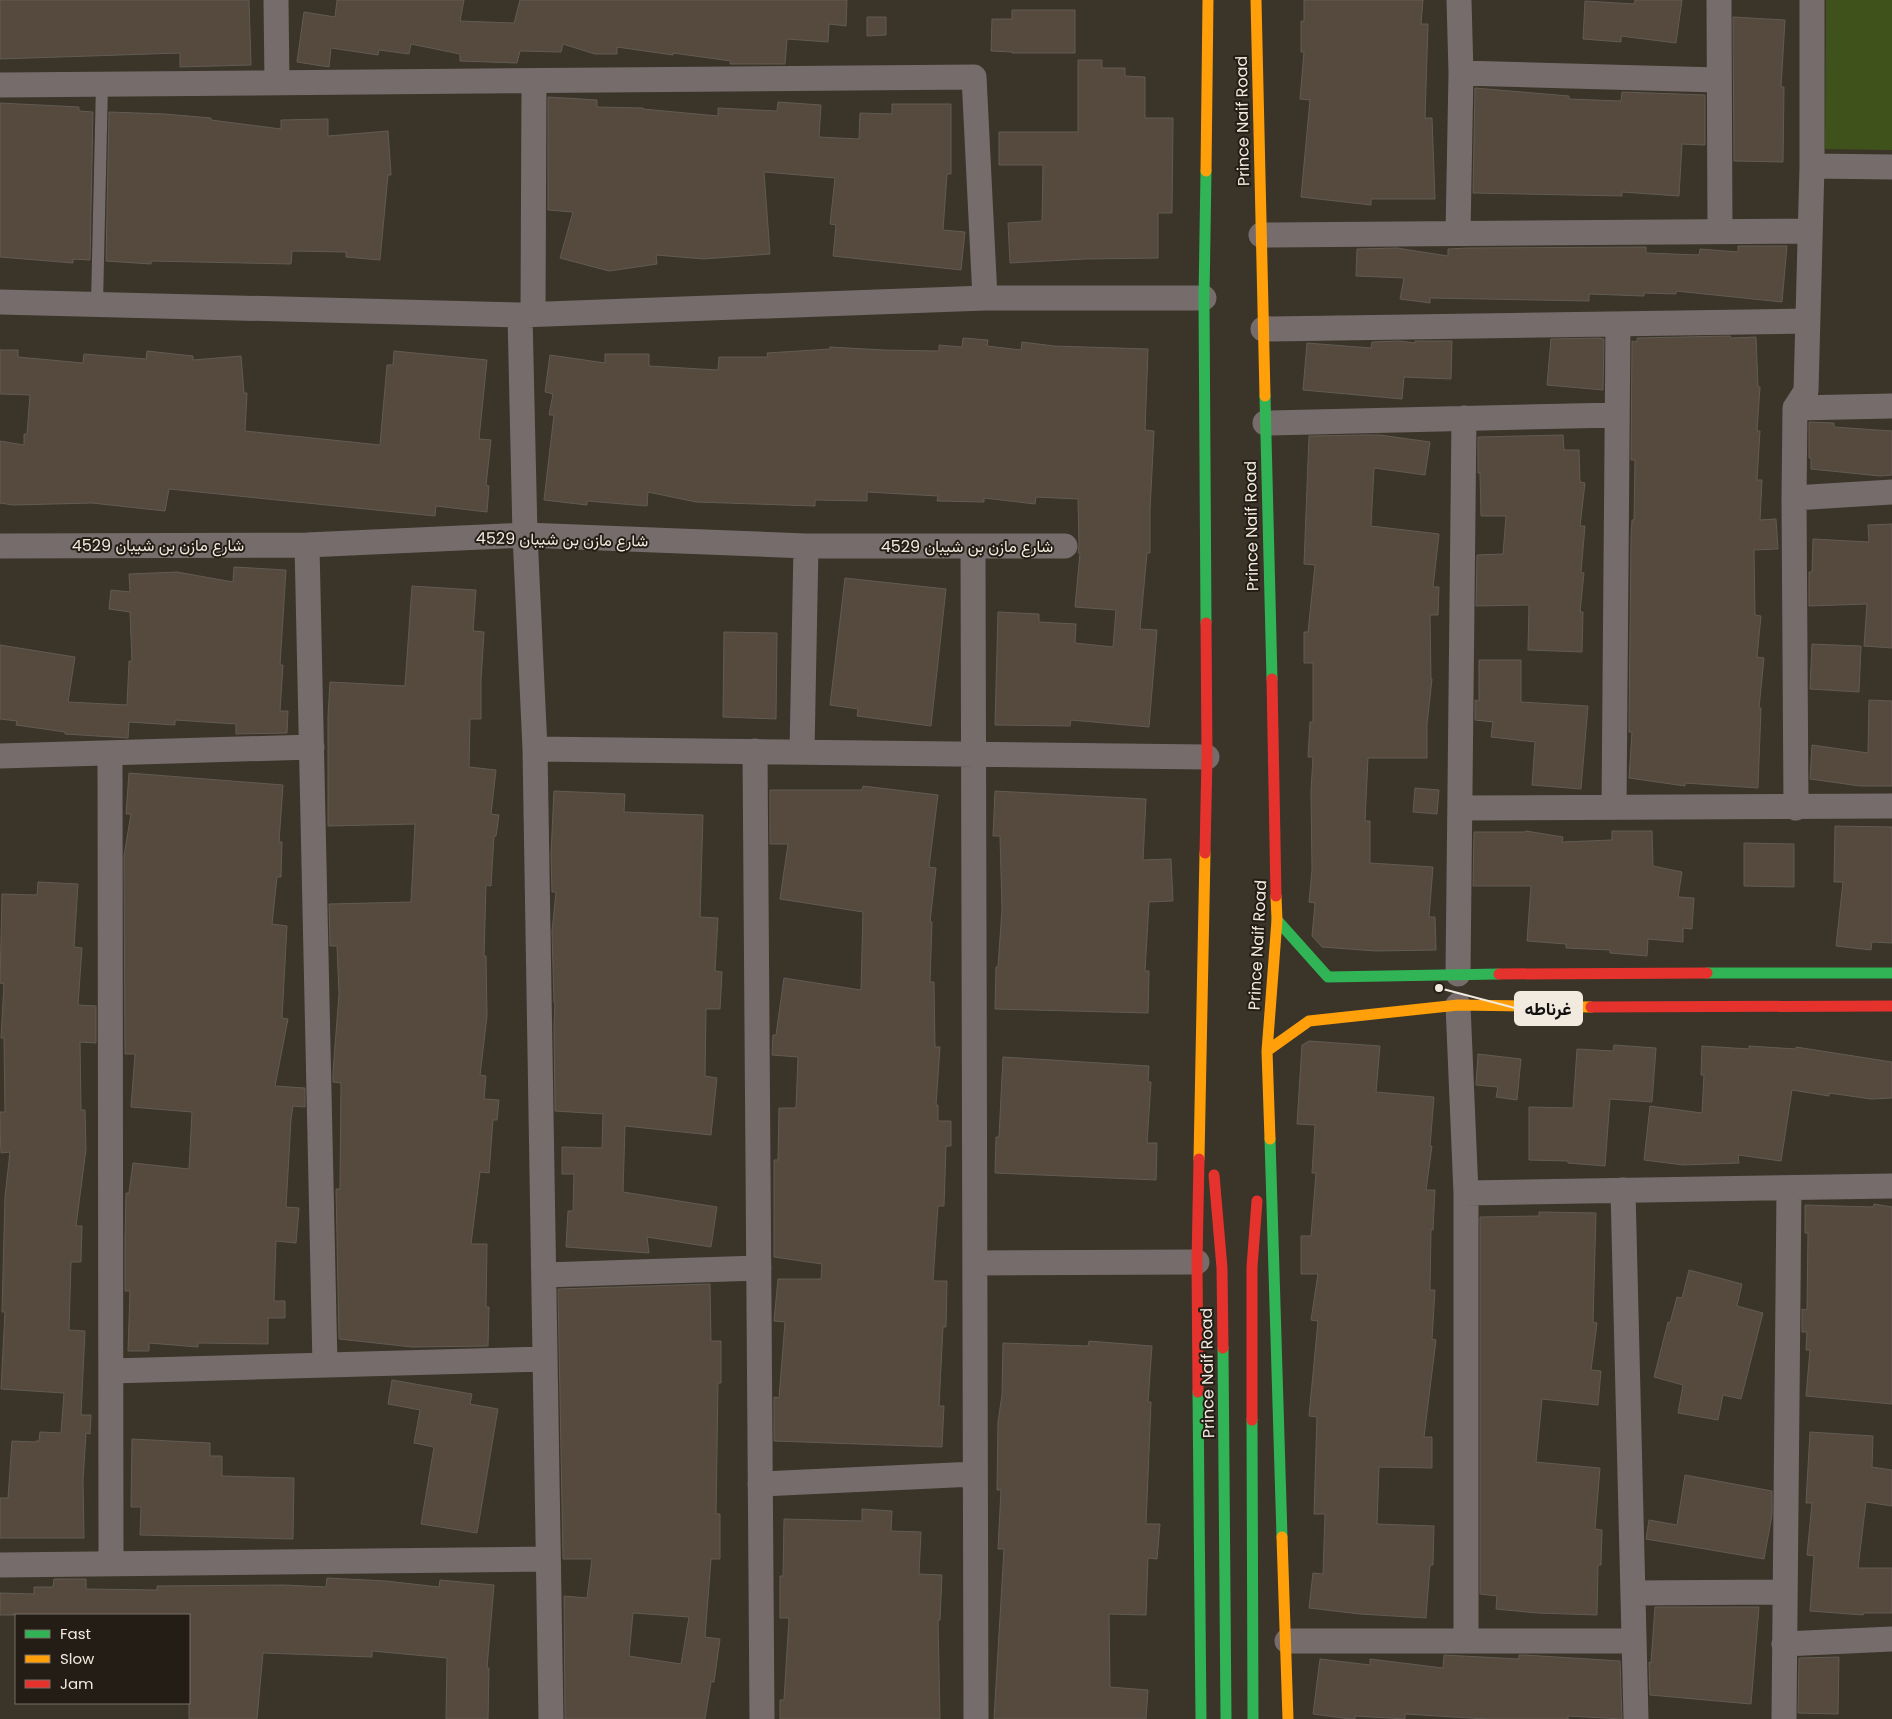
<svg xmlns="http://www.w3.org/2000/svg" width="1892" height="1719" viewBox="0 0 1892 1719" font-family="Poppins,Vazirmatn,sans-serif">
<rect width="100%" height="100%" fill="#3a3429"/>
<path fill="#40521b" d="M 1826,0 L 1892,0 L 1892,150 L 1825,149 Z"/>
<path fill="#564a3e" stroke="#625b53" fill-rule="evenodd" d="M 0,0 L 249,0 L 251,65 L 180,67 L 180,53 L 0,59 Z
M 337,0 L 464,0 L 460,21 L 514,23 L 520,0 L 847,0 L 846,26 L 829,24 L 828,42 L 787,39 L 785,64 L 730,64 L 731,61 L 673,53 L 673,55 L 617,47 L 617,54 L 595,54 L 563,44 L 561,52 L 520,51 L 517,63 L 460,61 L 460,54 L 411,44 L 409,54 L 379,50 L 378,55 L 331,48 L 329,67 L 297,62 L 304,12 L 335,17 Z
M 1304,0 L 1423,0 L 1421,24 L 1428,24 L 1425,118 L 1432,118 L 1435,199 L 1371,199 L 1371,205 L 1301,197 L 1310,100 L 1300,99 L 1304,52 L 1301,52 L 1301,21 L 1304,21 Z
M 1635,0 L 1682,0 L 1676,43 L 1621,36 L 1621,42 L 1583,39 L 1585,1 L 1634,4 Z
M 1012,10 L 1075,10 L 1075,53 L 1012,53 L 1012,52 L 991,51 L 992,19 L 1012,19 Z
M 867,17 L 886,17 L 886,35 L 867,36 Z
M 1733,17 L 1785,20 L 1781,87 L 1784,87 L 1783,162 L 1734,161 Z
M 1078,60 L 1102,60 L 1102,68 L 1125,68 L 1125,76 L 1145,77 L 1145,118 L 1173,118 L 1172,213 L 1158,213 L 1158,258 L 1085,259 L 1010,263 L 1008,223 L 1042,221 L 1043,165 L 999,165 L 999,132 L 1078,132 Z
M 1475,88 L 1569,96 L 1569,99 L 1621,101 L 1622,92 L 1705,95 L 1705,145 L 1682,144 L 1679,196 L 1622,192 L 1622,196 L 1473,193 Z
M 548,97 L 597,100 L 597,107 L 643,108 L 643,109 L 718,116 L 718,108 L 777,111 L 778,102 L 821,105 L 819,137 L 859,139 L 860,113 L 892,114 L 892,104 L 951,104 L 951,174 L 947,174 L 943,230 L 965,232 L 961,270 L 833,256 L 836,225 L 830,224 L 835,178 L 764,172 L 770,254 L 704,259 L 656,255 L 657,264 L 609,271 L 560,258 L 573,212 L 548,210 Z
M 0,103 L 79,107 L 79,111 L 93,112 L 90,260 L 73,259 L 73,263 L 0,257 Z
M 109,112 L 165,114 L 211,118 L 211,120 L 281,129 L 281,120 L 328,119 L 328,136 L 388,131 L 391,175 L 388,175 L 380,260 L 346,257 L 346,252 L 292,251 L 291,264 L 151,261 L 151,264 L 106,261 Z
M 1738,246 L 1787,246 L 1782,302 L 1676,291 L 1676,294 L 1644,293 L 1644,296 L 1589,294 L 1589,301 L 1430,298 L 1430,303 L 1400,299 L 1404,278 L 1356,276 L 1357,249 L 1397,248 L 1448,256 L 1448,249 L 1468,248 L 1646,247 L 1646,253 L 1699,255 L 1700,249 L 1738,252 Z
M 1730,336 L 1731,338 L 1756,337 L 1758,387 L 1760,387 L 1757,431 L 1760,431 L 1757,480 L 1762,480 L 1760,520 L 1776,519 L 1778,549 L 1754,550 L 1755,615 L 1761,616 L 1757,657 L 1764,658 L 1759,708 L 1761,708 L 1758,788 L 1685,783 L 1685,786 L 1629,778 L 1632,732 L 1629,732 L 1631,539 L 1632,520 L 1634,520 L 1635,460 L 1631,460 L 1632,341 L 1637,342 L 1637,338 Z
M 963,338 L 988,340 L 987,346 L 1021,350 L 1022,342 L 1054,346 L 1148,349 L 1145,430 L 1154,431 L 1150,511 L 1150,553 L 1147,553 L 1140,629 L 1157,630 L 1149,727 L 1071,720 L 1070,726 L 995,725 L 998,612 L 1039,614 L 1039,622 L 1076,624 L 1075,643 L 1113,647 L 1116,610 L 1075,607 L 1080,553 L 1078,553 L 1079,546 L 1078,499 L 1036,497 L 1035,504 L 984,498 L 984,502 L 937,501 L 938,496 L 867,492 L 867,501 L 815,500 L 815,506 L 696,502 L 648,492 L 647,506 L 587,501 L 587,505 L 544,500 L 554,415 L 549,415 L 553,394 L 545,392 L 550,355 L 605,363 L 605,354 L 649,354 L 649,366 L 718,370 L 719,357 L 768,357 L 767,353 L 830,349 L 830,347 L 884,350 L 939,351 L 939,345 L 962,347 Z
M 1599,338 L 1604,339 L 1603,390 L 1547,385 L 1551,339 Z
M 1399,341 L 1415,343 L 1415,341 L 1452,341 L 1451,379 L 1404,377 L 1402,399 L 1303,390 L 1307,343 L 1371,348 L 1372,342 Z
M 0,350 L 18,350 L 18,357 L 83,363 L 84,354 L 146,359 L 147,351 L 193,356 L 193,360 L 241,356 L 244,393 L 247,393 L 245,431 L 380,445 L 387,365 L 393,365 L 394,351 L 487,360 L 479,439 L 491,440 L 486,485 L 489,486 L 487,512 L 436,506 L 435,516 L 169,489 L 165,511 L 92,503 L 13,505 L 0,503 L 0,441 L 24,445 L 24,434 L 27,434 L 30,395 L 0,394 Z
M 1809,422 L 1834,423 L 1834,427 L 1892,431 L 1892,475 L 1880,476 L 1811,469 L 1811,458 L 1809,458 Z
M 1366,435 L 1380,435 L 1430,442 L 1425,475 L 1374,468 L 1371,526 L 1439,534 L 1433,587 L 1439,587 L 1438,615 L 1430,615 L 1431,679 L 1432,679 L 1427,724 L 1427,758 L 1368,758 L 1365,821 L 1370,821 L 1370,863 L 1433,867 L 1429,917 L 1435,917 L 1436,950 L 1376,951 L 1322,947 L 1312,936 L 1315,903 L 1309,902 L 1312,870 L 1311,791 L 1313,757 L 1308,757 L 1310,722 L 1313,722 L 1313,663 L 1304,663 L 1304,632 L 1308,632 L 1315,565 L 1304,564 L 1309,436 Z
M 1563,435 L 1564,450 L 1579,450 L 1580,482 L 1585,483 L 1580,526 L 1585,526 L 1581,572 L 1584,573 L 1580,612 L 1583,612 L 1582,652 L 1528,650 L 1529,605 L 1476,606 L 1477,555 L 1503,554 L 1506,516 L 1481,516 L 1480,473 L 1478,473 L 1478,437 Z
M 1892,524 L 1892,648 L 1864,646 L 1867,604 L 1809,606 L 1809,572 L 1812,572 L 1813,539 L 1869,542 L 1868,525 Z
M 234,567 L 286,570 L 280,665 L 283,665 L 280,711 L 288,711 L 287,733 L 236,734 L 236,724 L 175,720 L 175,725 L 129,722 L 128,738 L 65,734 L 65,732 L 16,725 L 17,721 L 0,719 L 0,645 L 75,657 L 68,702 L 127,705 L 129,661 L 132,661 L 130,612 L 109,609 L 111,590 L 130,592 L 129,574 L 177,572 L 233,582 Z
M 845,578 L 946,589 L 931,726 L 857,716 L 858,709 L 830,705 Z
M 412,586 L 476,590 L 473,631 L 484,632 L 481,680 L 481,719 L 470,719 L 469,767 L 496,770 L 491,814 L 499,815 L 496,836 L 494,836 L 491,886 L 486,885 L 484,956 L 486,956 L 487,1016 L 480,1075 L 486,1076 L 484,1099 L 499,1100 L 497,1120 L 493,1120 L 489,1173 L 480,1172 L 471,1244 L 487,1244 L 486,1307 L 489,1307 L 488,1346 L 412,1347 L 339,1339 L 336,1189 L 340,1189 L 341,1083 L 333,1082 L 333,1072 L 339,994 L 337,946 L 330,946 L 329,904 L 411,902 L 415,824 L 328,826 L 328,716 L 330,682 L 405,686 Z
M 724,632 L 777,633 L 776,719 L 723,717 Z
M 1812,644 L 1861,646 L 1859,692 L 1810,689 Z
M 1479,660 L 1521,660 L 1521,702 L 1588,706 L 1581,789 L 1532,785 L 1535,742 L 1491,737 L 1493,722 L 1475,720 L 1475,700 L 1479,701 Z
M 1869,700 L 1892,701 L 1892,786 L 1860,786 L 1810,779 L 1812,745 L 1868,753 Z
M 129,773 L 283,785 L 279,842 L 282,842 L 281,877 L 277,877 L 272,924 L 287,926 L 282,1018 L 288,1019 L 275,1086 L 305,1088 L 305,1107 L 293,1106 L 291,1119 L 286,1207 L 299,1208 L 296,1243 L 276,1241 L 274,1301 L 285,1301 L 285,1318 L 268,1318 L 268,1344 L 198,1343 L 198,1347 L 149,1343 L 149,1351 L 128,1351 L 130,1291 L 125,1291 L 125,1239 L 126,1193 L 129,1193 L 133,1163 L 189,1169 L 192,1112 L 131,1107 L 135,1054 L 125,1054 L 124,856 L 131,814 L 126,814 Z
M 863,786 L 938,795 L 929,867 L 936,868 L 930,922 L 932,922 L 930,982 L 934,982 L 935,1047 L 940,1047 L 936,1105 L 938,1105 L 938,1121 L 951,1121 L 951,1146 L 946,1146 L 944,1206 L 938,1206 L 933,1281 L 947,1281 L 946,1327 L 943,1327 L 939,1406 L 944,1406 L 942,1447 L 774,1441 L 774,1397 L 779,1398 L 785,1322 L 774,1321 L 778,1279 L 821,1279 L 822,1264 L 774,1257 L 774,1160 L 778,1160 L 779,1108 L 796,1108 L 798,1057 L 772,1055 L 773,1035 L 776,1035 L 784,978 L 861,990 L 863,912 L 780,899 L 788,844 L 770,844 L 770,790 L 862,790 Z
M 1415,788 L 1439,790 L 1437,814 L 1413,812 Z
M 554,791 L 625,794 L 624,812 L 703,815 L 700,917 L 718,918 L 715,971 L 722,972 L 720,1009 L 706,1009 L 705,1076 L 717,1078 L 711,1135 L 625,1126 L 623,1192 L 717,1207 L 711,1247 L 647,1237 L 649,1253 L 566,1247 L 568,1211 L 573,1211 L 574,1174 L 562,1174 L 562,1147 L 602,1148 L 603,1114 L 555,1111 L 554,1024 L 555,1003 L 554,1003 L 552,931 L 556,892 L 552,892 L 551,854 Z
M 995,791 L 1146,799 L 1143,860 L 1171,859 L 1173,901 L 1149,902 L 1145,971 L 1149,971 L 1148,1013 L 995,1009 L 996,967 L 998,967 L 1002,909 L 1000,836 L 993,836 Z
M 1835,826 L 1892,827 L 1892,943 L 1872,942 L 1871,950 L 1836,946 L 1843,882 L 1834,882 Z
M 1526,831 L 1563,837 L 1562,842 L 1612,840 L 1612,831 L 1652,831 L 1653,866 L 1682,872 L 1678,897 L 1694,898 L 1692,929 L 1683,928 L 1683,942 L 1648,939 L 1647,956 L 1610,953 L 1610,950 L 1566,948 L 1566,944 L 1527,941 L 1531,886 L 1473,886 L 1474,832 L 1525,832 Z
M 1744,843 L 1794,844 L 1794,887 L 1744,886 Z
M 38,882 L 78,884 L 74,947 L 82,948 L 78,1005 L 96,1006 L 96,1043 L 80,1042 L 81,1110 L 85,1110 L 86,1149 L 76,1226 L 82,1226 L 81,1262 L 71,1262 L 69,1330 L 85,1331 L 81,1415 L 91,1415 L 90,1434 L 86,1433 L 83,1480 L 84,1538 L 0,1538 L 0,1498 L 8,1498 L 12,1441 L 36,1442 L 36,1441 L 39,1441 L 40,1432 L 61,1433 L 64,1393 L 1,1389 L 5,1312 L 2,1312 L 5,1197 L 10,1152 L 1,1153 L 0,1128 L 0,1112 L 5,1112 L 4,1038 L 1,1038 L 4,984 L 0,983 L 2,894 L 37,895 Z
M 1309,1041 L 1380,1046 L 1376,1092 L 1434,1097 L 1430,1146 L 1432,1146 L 1426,1190 L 1435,1190 L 1433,1230 L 1431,1229 L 1430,1290 L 1435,1290 L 1432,1339 L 1436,1340 L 1424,1437 L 1432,1437 L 1432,1468 L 1379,1467 L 1377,1524 L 1434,1526 L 1433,1565 L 1430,1565 L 1426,1618 L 1360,1614 L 1309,1608 L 1313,1573 L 1323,1574 L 1325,1514 L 1314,1514 L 1317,1417 L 1309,1416 L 1318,1321 L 1311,1320 L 1318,1274 L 1301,1274 L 1301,1236 L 1311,1236 L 1316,1173 L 1312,1173 L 1315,1125 L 1297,1124 L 1302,1045 Z
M 1614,1045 L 1656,1048 L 1652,1102 L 1610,1099 L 1605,1166 L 1568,1163 L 1568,1161 L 1529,1160 L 1529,1107 L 1573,1108 L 1577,1049 L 1613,1051 Z
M 1702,1046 L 1749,1049 L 1749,1046 L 1796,1049 L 1796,1047 L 1892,1062 L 1892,1098 L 1871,1099 L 1829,1093 L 1829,1096 L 1792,1090 L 1781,1161 L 1738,1155 L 1739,1163 L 1683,1165 L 1644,1160 L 1650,1106 L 1702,1113 L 1704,1075 L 1701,1075 Z
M 1478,1054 L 1521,1059 L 1517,1100 L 1496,1097 L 1498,1087 L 1476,1085 Z
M 1003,1057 L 1149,1066 L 1148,1082 L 1151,1082 L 1147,1143 L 1157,1143 L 1156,1180 L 995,1173 L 996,1137 L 999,1137 Z
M 1874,1204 L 1892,1207 L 1892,1404 L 1806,1396 L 1810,1350 L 1806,1350 L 1807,1332 L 1802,1332 L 1802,1309 L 1807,1310 L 1808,1233 L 1805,1233 L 1805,1205 L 1873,1207 Z
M 1539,1212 L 1596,1213 L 1593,1322 L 1597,1323 L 1591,1370 L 1601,1371 L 1598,1405 L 1542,1399 L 1536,1462 L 1600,1468 L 1595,1529 L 1602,1530 L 1601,1565 L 1598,1565 L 1597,1615 L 1537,1613 L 1496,1609 L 1497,1596 L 1480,1594 L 1480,1217 L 1539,1216 Z
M 1689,1270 L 1742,1284 L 1737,1306 L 1763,1313 L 1741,1399 L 1723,1395 L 1718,1420 L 1678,1413 L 1683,1385 L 1654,1377 L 1668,1322 L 1670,1323 L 1677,1297 L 1682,1298 Z
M 710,1284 L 711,1341 L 721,1341 L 721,1383 L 718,1383 L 716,1514 L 720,1514 L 720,1559 L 711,1559 L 705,1637 L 720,1639 L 714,1682 L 711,1682 L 705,1719 L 565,1719 L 564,1596 L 587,1598 L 592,1559 L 563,1559 L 558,1289 ZM 633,1613 L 689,1617 L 681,1664 L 629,1656 Z
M 1089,1341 L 1152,1346 L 1148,1402 L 1151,1402 L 1146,1524 L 1160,1524 L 1157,1559 L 1148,1558 L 1146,1615 L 1109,1614 L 1110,1687 L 1148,1690 L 1146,1719 L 994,1719 L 1004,1549 L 998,1549 L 1001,1490 L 997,1490 L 998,1422 L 1002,1395 L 1003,1343 L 1088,1346 Z
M 392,1380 L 472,1394 L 470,1404 L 498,1409 L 477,1533 L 421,1524 L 434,1447 L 414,1443 L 420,1410 L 388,1404 Z
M 1810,1432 L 1873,1436 L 1872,1467 L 1892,1470 L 1892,1506 L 1866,1502 L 1858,1568 L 1892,1568 L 1892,1613 L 1864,1613 L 1863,1615 L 1810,1611 L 1814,1556 L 1807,1555 L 1812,1503 L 1806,1503 Z
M 132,1439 L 210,1443 L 210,1456 L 222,1456 L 222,1476 L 294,1478 L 293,1539 L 140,1535 L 141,1507 L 131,1507 Z
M 1685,1475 L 1772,1491 L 1772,1515 L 1764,1559 L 1646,1539 L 1649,1520 L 1677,1525 Z
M 862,1509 L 892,1511 L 891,1531 L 921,1532 L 919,1574 L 942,1575 L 940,1620 L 938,1620 L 940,1719 L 780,1719 L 780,1700 L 784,1700 L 789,1618 L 780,1618 L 780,1576 L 783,1576 L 784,1519 L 862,1521 Z
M 327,1578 L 386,1581 L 439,1587 L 440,1580 L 494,1585 L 487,1668 L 489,1668 L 488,1719 L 446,1719 L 447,1658 L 372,1651 L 372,1657 L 263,1653 L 257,1719 L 189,1719 L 189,1615 L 0,1615 L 0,1593 L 34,1594 L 34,1587 L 53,1587 L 54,1579 L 86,1579 L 86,1589 L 157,1590 L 157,1586 L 284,1585 L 326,1587 Z
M 1655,1607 L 1759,1607 L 1751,1704 L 1650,1695 L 1649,1662 L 1651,1663 Z
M 1444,1655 L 1519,1659 L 1519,1655 L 1525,1655 L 1620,1661 L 1622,1719 L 1568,1716 L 1568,1719 L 1486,1719 L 1405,1714 L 1405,1719 L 1355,1716 L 1355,1719 L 1350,1719 L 1313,1714 L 1320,1659 L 1370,1665 L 1370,1659 L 1443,1668 Z
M 1839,1657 L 1838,1714 L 1798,1713 L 1799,1658 Z"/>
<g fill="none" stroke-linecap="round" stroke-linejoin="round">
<path stroke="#766c6b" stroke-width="12" d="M 97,304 L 102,84"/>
<path stroke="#766c6b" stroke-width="25" d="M 276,0 L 277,83
M 1719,0 L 1720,231
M 1461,73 L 1719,80
M 0,85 L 974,77 L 985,298
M 1812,166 L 1892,167
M 1458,233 L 1461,73 L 1459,0
M 1261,235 L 1810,231
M 0,302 L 520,315 L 985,298 L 1204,298
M 533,314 L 534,81
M 520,315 L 525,535 L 535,749 L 551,1719
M 1263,329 L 1807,321
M 1795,408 L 1892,406
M 1265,423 L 1617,415
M 1794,498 L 1892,492
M 307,545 L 325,1365
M 0,546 L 307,545 L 525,535 L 806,546 L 1065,546
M 973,546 L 976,1719
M 535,749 L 1207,757
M 755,751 L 762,1719
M 802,752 L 806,546
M 110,753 L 111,1563
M 0,756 L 312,747
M 1614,807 L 1618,324
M 1460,808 L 1892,806
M 1796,808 L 1794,498 L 1795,408 L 1806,391 L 1812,166 L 1812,0
M 1458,974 L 1464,418
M 1458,1005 L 1466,1193 L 1466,1641
M 1623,1190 L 1636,1719
M 1466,1193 L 1892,1186
M 975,1263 L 1197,1262
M 544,1275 L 759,1268
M 111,1371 L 545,1359
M 760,1484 L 975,1474
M 0,1565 L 548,1559
M 1633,1593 L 1785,1592
M 1287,1641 L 1634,1641
M 1784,1644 L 1892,1639
M 1784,1719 L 1789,1188"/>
<path stroke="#30b455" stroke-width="11" d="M 1206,171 L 1204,298 L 1206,623
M 1265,396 L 1272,679
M 1277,920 L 1328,977 L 1499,974
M 1707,973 L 1892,973
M 1270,1139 L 1282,1537
M 1223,1348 L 1226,1719
M 1198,1392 L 1201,1719
M 1252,1420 L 1253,1719"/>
<path stroke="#ff9f0a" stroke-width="11" d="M 1256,0 L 1265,396
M 1206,171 L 1208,0
M 1267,1051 L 1309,1021 L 1458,1005 L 1591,1007
M 1270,1139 L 1267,1051 L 1277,920 L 1276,896
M 1199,1159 L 1205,853
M 1282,1537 L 1288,1719"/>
<path stroke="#e5322d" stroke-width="11" d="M 1272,679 L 1276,896
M 1205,853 L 1207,757 L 1206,623
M 1499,974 L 1707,973
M 1591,1007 L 1892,1006
M 1214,1175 L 1222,1268 L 1223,1348
M 1198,1392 L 1197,1262 L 1199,1159
M 1252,1420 L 1252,1267 L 1257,1201"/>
</g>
<g text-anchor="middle" stroke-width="4" stroke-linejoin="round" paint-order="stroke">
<g font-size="16" fill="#f2eadf" stroke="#231d15">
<text transform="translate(1242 121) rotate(-91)" y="6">Prince Naif Road</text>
<text transform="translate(1251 526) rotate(-91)" y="6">Prince Naif Road</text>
<text transform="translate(562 539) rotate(1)" y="6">شارع مازن بن شيبان 4529</text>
<text x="158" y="551">شارع مازن بن شيبان 4529</text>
<text x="967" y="552">شارع مازن بن شيبان 4529</text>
<text transform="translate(1257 945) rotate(-87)" y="6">Prince Naif Road</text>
<text transform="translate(1207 1373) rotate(-91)" y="6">Prince Naif Road</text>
</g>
</g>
<path fill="none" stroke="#f2eadf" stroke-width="2" d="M1439 988L1515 1008"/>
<circle fill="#f2eadf" stroke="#231d15" stroke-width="2" cx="1439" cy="988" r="5"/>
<rect fill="#f2eadf" stroke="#f2eadf" stroke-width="2" x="1515" y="992" width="67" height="33" rx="5"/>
<g font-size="18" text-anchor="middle" font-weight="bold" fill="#111">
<text x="1548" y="1015">غرناطه</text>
</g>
<rect x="15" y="1614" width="175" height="90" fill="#231d15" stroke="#766f66"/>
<rect x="25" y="1630" width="25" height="8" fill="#30b455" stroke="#766f66"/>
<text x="60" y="1639" font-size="15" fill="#f2eadf">Fast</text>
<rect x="25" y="1655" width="25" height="8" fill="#ff9f0a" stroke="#766f66"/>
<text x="60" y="1664" font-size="15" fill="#f2eadf">Slow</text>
<rect x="25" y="1680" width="25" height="8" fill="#e5322d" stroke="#766f66"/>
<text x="60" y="1689" font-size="15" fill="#f2eadf">Jam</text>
</svg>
